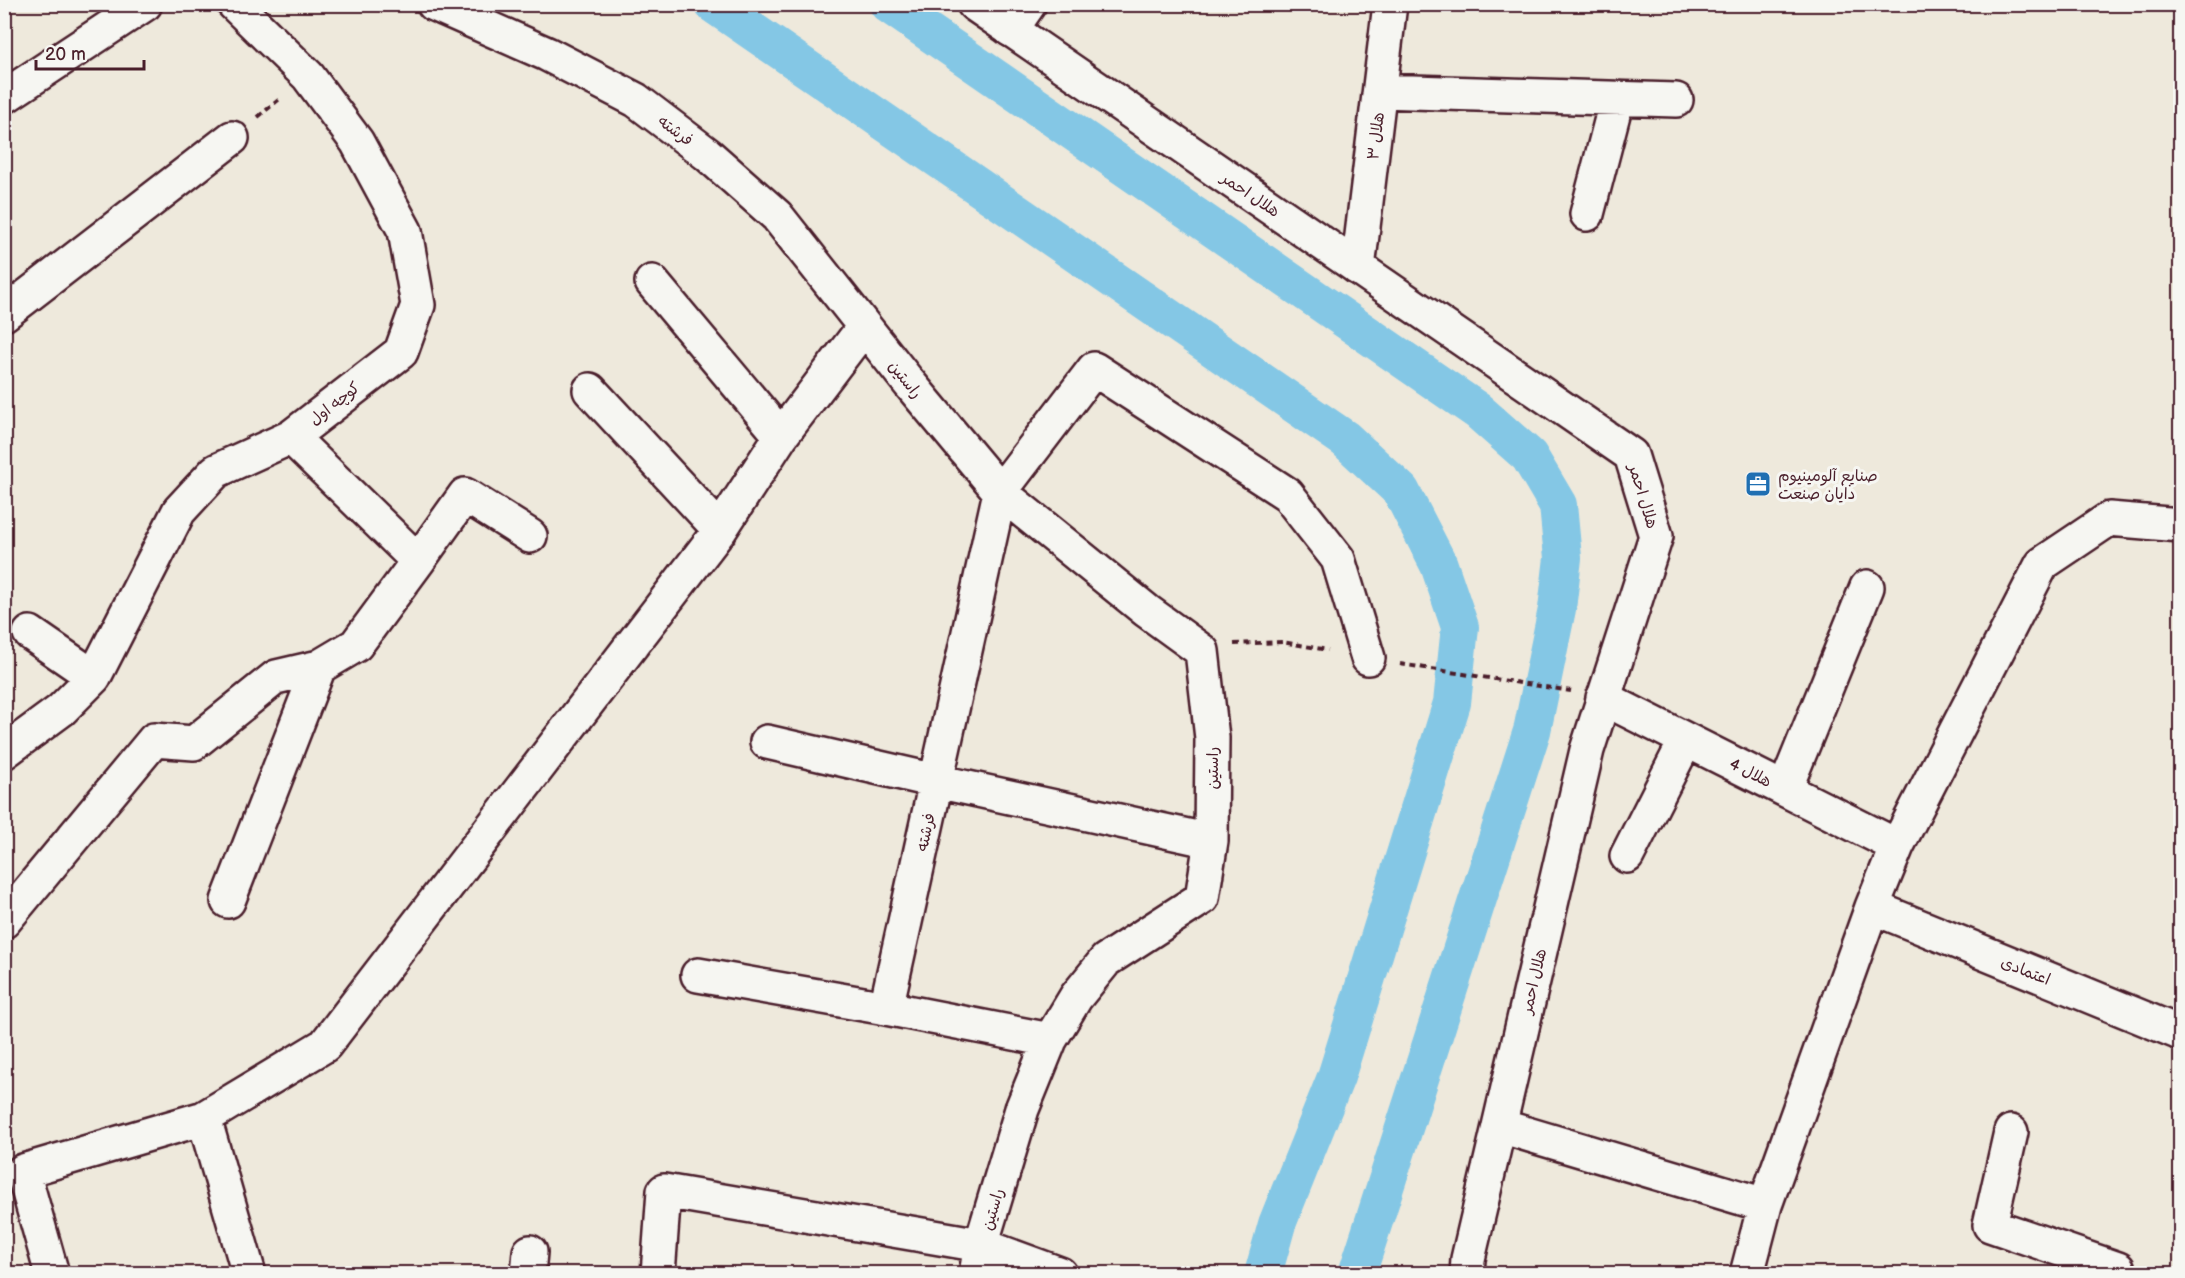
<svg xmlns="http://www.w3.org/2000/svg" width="2185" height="1278" viewBox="0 0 2185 1278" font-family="'Balsamiq Sans','Playpen Sans Arabic',sans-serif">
<rect width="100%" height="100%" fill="#eee9dc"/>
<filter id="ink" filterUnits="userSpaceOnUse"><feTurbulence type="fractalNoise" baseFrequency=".0167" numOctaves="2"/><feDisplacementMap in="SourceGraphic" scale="12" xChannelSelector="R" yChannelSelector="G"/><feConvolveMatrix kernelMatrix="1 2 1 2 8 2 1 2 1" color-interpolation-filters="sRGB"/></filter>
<g filter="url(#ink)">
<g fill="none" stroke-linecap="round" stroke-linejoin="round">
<path stroke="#84c7e5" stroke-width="38" d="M 713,4 L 1345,439 L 1401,491 L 1439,565 L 1460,627 L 1452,703 L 1336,1077 L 1277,1224 L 1263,1274
M 888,4 L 1478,411 L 1529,456 L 1558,505 L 1563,558 L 1557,609 L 1532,731 L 1357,1274"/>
<g stroke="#4a1f2b" stroke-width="38">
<path id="street" d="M 434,4 L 547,54 L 636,100 L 707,154 L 777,216 L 910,384 L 1000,492 L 1147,611 L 1202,651 L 1212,738 L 1211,841 L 1202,898 L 1106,960 L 1076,997 L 1050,1040 L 1022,1109 L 981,1245 L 976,1274
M 1011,30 L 1029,4
M 1380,91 L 1676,100
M 4,97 L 145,4
M 1587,214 L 1617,99
M 1358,268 L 1390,4
M 652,282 L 781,436
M 4,314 L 232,138
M 590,390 L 720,530
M 418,561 L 465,495 L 530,536
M 30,633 L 94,677
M 1603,698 L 1897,846
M 767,742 L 936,781 L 1211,841
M 4,752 L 61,710 L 94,677 L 179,511 L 216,471 L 291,437 L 401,352 L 418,305 L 405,231 L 357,142 L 308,76 L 234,4
M 1785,789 L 1867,587
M 1627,856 L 1686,740
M 228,901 L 319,667
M 1872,907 L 2180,1033
M 4,921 L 154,740 L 194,743 L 276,677 L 319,667 L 356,645 L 418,561 L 291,437
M 698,975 L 886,1008
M 1050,1040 L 886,1008 L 1000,492 L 1094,369 L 1287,494 L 1338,559 L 1368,658
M 204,1118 L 249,1274
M 1500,1126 L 1765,1205
M 2011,1132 L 1990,1225 L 2118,1269 L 2117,1274
M 52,1274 L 23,1171 L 204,1118 L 325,1045 L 720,530 L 781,436 L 864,327
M 528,1274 L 530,1252
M 658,1274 L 664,1191 L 981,1245 L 1060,1274
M 1747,1274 L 1765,1205 L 1872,907 L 1897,846 L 2042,564 L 2109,519 L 2180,525"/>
</g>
<g stroke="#4a1f2b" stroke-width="38">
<path id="secondary" d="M 974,4 L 1631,455 L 1656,536 L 1587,750 L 1468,1259 L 1467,1274"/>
</g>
<path stroke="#4a1f2b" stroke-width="4" stroke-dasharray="6 4.5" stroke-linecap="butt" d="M 258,117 L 282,97
M 1234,644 L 1282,642 L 1328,650
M 1400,664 L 1571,691"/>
<use href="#street" stroke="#f6f6f2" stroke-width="33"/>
<use href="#secondary" stroke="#f6f6f2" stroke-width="33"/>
</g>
</g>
<defs>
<g id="office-square" transform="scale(1.35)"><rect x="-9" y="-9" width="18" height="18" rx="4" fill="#1f6fb2" stroke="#f6f6f2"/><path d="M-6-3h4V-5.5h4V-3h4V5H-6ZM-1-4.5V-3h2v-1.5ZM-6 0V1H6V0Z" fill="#fff"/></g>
</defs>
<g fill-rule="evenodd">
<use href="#office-square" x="1758" y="484"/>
</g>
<g text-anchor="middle" stroke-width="6" stroke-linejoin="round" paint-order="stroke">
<g font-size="16" fill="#4a1f2b" stroke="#f6f6f2">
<text transform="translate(676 130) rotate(37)" y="6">فرشته</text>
<text transform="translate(1375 136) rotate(-83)" y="6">هلال ۳</text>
<text transform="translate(1251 194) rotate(34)" y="6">هلال احمر</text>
<text transform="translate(906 379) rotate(51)" y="6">راستین</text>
<text transform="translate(334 403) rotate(-38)" y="6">کوچه اول</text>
<text transform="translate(1644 496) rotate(73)" y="6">هلال احمر</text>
<text transform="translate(1212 768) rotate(-90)" y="6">راستین</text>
<text transform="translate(1751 772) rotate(27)" y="6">هلال 4</text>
<text transform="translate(925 832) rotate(-78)" y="6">فرشته</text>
<text transform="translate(2026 970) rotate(22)" y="6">اعتمادی</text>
<text transform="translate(1533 981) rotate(-77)" y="6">هلال احمر</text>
<text transform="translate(992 1209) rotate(-74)" y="6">راستین</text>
</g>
<g font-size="16" fill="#4a1f2b" stroke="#f6f6f2" text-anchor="start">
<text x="1778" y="481">صنايع آلومینیوم<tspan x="1778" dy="18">دایان صنعت</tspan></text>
</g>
</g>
<rect width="2185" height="1278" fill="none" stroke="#f6f6f2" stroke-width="24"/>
<rect x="12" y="12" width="2161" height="1254" fill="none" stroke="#4a1f2b" stroke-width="2" filter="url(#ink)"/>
<path d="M36 60v9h108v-9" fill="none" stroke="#4a1f2b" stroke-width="3"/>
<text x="45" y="60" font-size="18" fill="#4a1f2b" stroke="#f6f6f2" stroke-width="4.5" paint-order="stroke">20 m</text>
</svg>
